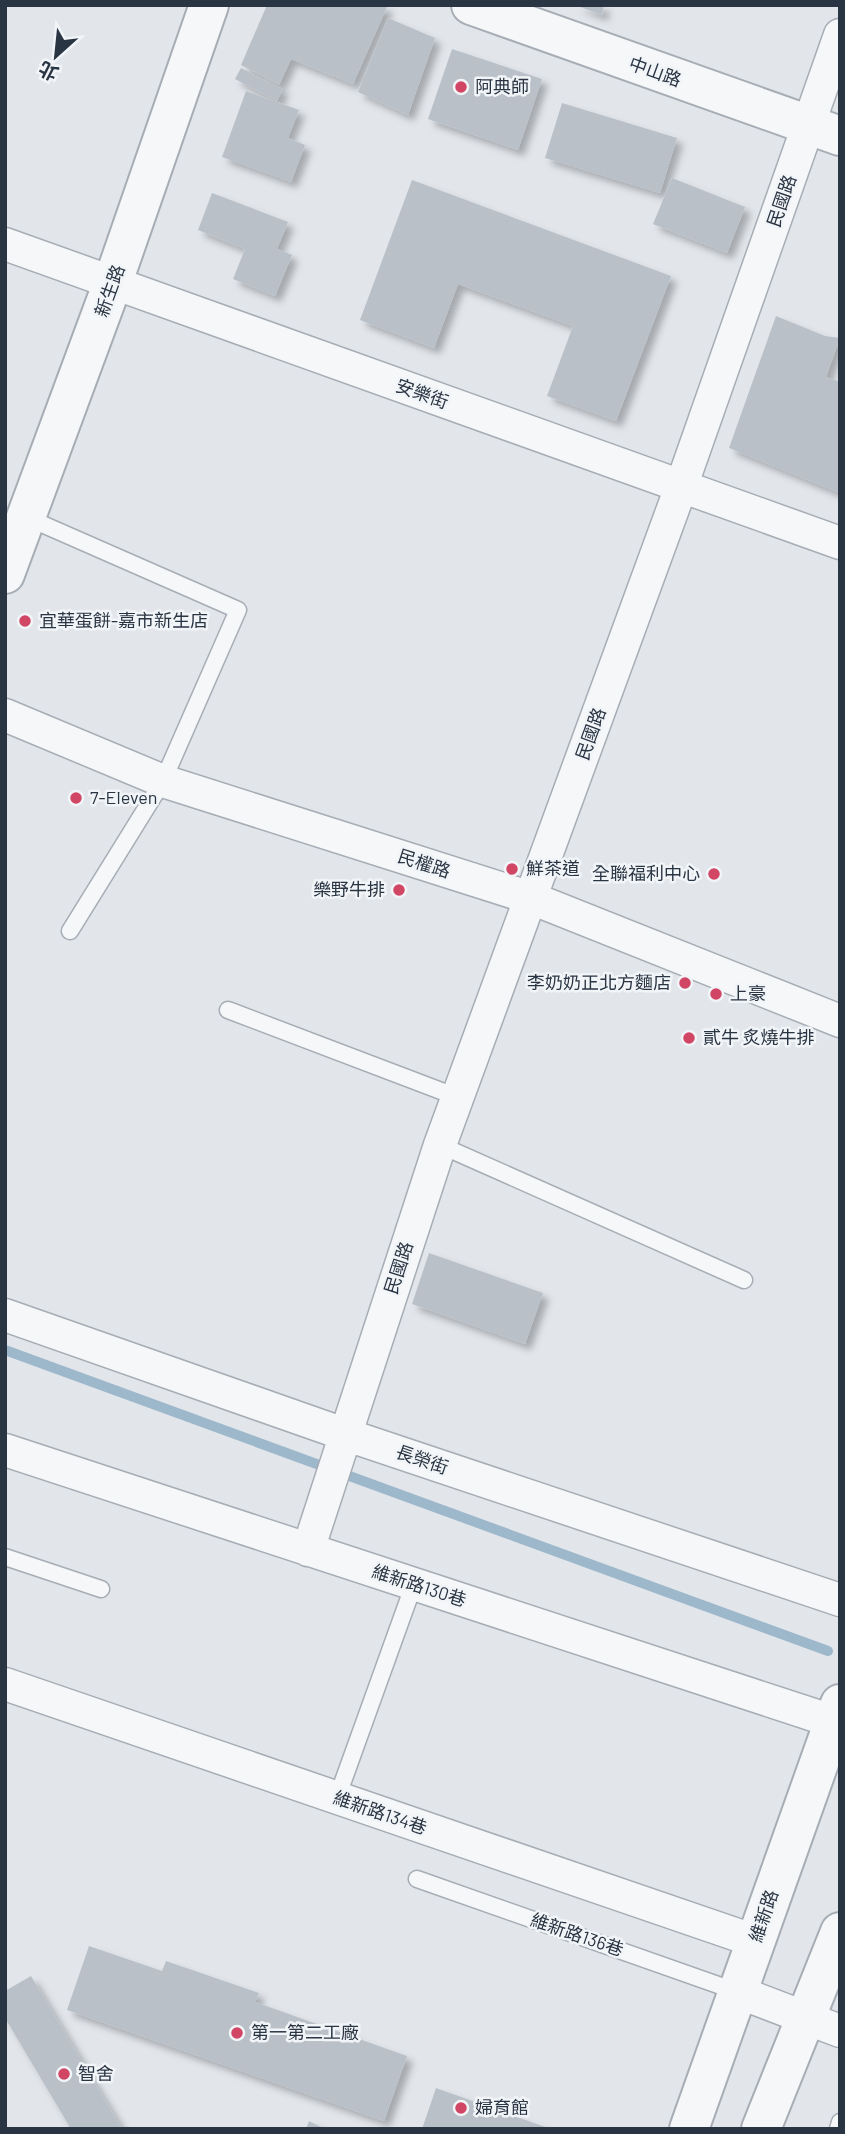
<svg xmlns="http://www.w3.org/2000/svg" width="845" height="2134" viewBox="0 0 845 2134" font-family="Barlow,'Noto Sans TC',sans-serif">
<defs>
<filter id="shadow"><feDropShadow dx="6" dy="6" stdDeviation="3.5" flood-color="#0004"/></filter>
</defs>
<rect width="100%" height="100%" fill="#e2e6eb"/>
<g fill="none" stroke-linecap="round" stroke-linejoin="round">
<path stroke="#9db7cb" stroke-width="10" d="M 5,1350 L 828,1651"/>
</g>
<path fill="#b9c0c8" filter="url(#shadow)" d="M 267,5 L 382,5 L 387,7 L 353,84 L 291,59 L 279,85 L 241,65 Z
M 575,5 L 604,5 L 602,15 Z
M 388,18 L 435,38 L 408,115 L 358,92 Z
M 452,49 L 542,79 L 518,150 L 428,119 Z
M 241,68 L 283,89 L 277,101 L 235,79 Z
M 246,91 L 299,110 L 288,138 L 305,145 L 291,182 L 222,157 Z
M 562,103 L 677,138 L 660,193 L 545,158 Z
M 672,178 L 745,207 L 727,253 L 653,224 Z
M 412,180 L 671,276 L 616,421 L 547,396 L 573,326 L 458,284 L 434,348 L 360,320 Z
M 212,193 L 288,222 L 277,249 L 292,255 L 275,296 L 233,279 L 245,249 L 198,230 Z
M 776,316 L 825,336 L 840,338 L 826,377 L 840,382 L 840,493 L 729,448 Z
M 429,1253 L 543,1293 L 525,1344 L 412,1304 Z
M 89,1946 L 162,1971 L 166,1961 L 259,1993 L 255,2002 L 407,2056 L 384,2121 L 67,2010 Z
M 31,1976 L 122,2129 L 71,2129 L 5,2018 L 5,1991 Z
M 436,2088 L 548,2128 L 548,2129 L 422,2129 Z
M 309,2121 L 325,2129 L 306,2129 Z"/>
<g fill="none" stroke-linecap="round" stroke-linejoin="round">
<g stroke="#a7adb5" stroke-width="19">
<path id="service" d="M 26,517 L 238,610 L 163,781 L 70,931
M 228,1010 L 457,1097
M 440,1145 L 744,1280
M 5,1557 L 101,1589
M 337,1798 L 414,1584
M 417,1879 L 738,1992
M 838,2129 L 840,2122"/>
</g>
<g stroke="#a7adb5" stroke-width="35">
<path id="minor" d="M 5,244 L 840,543
M 5,715 L 163,781 L 531,898 L 840,1021
M 5,1315 L 344,1434 L 840,1600
M 5,1450 L 832,1721
M 308,1550 L 440,1145 L 681,487 L 840,35
M 5,1684 L 755,1941
M 738,1992 L 840,2031"/>
</g>
<g stroke="#a7adb5" stroke-width="42">
<path id="tertiary" d="M 471,5 L 840,136
M 5,574 L 113,282 L 209,5
M 689,2129 L 840,1704
M 761,2129 L 840,1932"/>
</g>
<use href="#service" stroke="#f5f7f9" stroke-width="16"/>
<use href="#minor" stroke="#f5f7f9" stroke-width="32"/>
<use href="#tertiary" stroke="#f5f7f9" stroke-width="38"/>
</g>
<g fill="#d14665" stroke="#f2f5f8" stroke-width="2.5">
<circle cx="461" cy="87" r="7"/>
<circle cx="25" cy="621" r="7"/>
<circle cx="76" cy="798" r="7"/>
<circle cx="512" cy="869" r="7"/>
<circle cx="714" cy="874" r="7"/>
<circle cx="399" cy="890" r="7"/>
<circle cx="685" cy="983" r="7"/>
<circle cx="716" cy="994" r="7"/>
<circle cx="689" cy="1038" r="7"/>
<circle cx="237" cy="2033" r="7"/>
<circle cx="64" cy="2074" r="7"/>
<circle cx="461" cy="2108" r="7"/>
</g>
<g text-anchor="middle" stroke-width="5" stroke-linejoin="round" paint-order="stroke">
<g font-size="18" fill="#2a3543" stroke="#f2f5f8">
<text transform="translate(655 72) rotate(20)" y="6">中山路</text>
<text transform="translate(782 201) rotate(-71)" y="6">民國路</text>
<text transform="translate(110 291) rotate(-70)" y="6">新生路</text>
<text transform="translate(422 394) rotate(20)" y="6">安樂街</text>
<text transform="translate(591 734) rotate(-70)" y="6">民國路</text>
<text transform="translate(424 864) rotate(18)" y="6">民權路</text>
<text transform="translate(399 1268) rotate(-72)" y="6">民國路</text>
<text transform="translate(422 1460) rotate(19)" y="6">長榮街</text>
<text transform="translate(419 1586) rotate(18)" y="6">維新路130巷</text>
<text transform="translate(380 1813) rotate(19)" y="6">維新路134巷</text>
<text transform="translate(764 1916) rotate(-71)" y="6">維新路</text>
<text transform="translate(577 1935) rotate(19)" y="6">維新路136巷</text>
</g>
<g font-size="18" fill="#2a3543" stroke="#f2f5f8" text-anchor="start">
<text x="475" y="93">阿典師</text>
<text x="39" y="627">宜華蛋餅-嘉市新生店</text>
<text x="90" y="804">7-Eleven</text>
<text x="526" y="875">鮮茶道</text>
<text x="700" y="880" text-anchor="end">全聯福利中心</text>
<text x="385" y="896" text-anchor="end">樂野牛排</text>
<text x="671" y="989" text-anchor="end">李奶奶正北方麵店</text>
<text x="730" y="1000">上豪</text>
<text x="703" y="1044">貳牛 炙燒牛排</text>
<text x="251" y="2039">第一第二工廠</text>
<text x="78" y="2080">智舍</text>
<text x="475" y="2114">婦育館</text>
</g>
</g>
<rect width="845" height="2134" fill="none" stroke="#2a3543" stroke-width="14"/>
<g transform="translate(56 56) rotate(207)" stroke="#f2f5f8" stroke-width="5" paint-order="stroke">
<path d="M0-5L12 26L0 18L-12 26Z" fill="#2a3543"/>
<text y="-10" font-size="19" font-weight="bold" text-anchor="middle" fill="#2a3543">北</text>
</g>
</svg>
